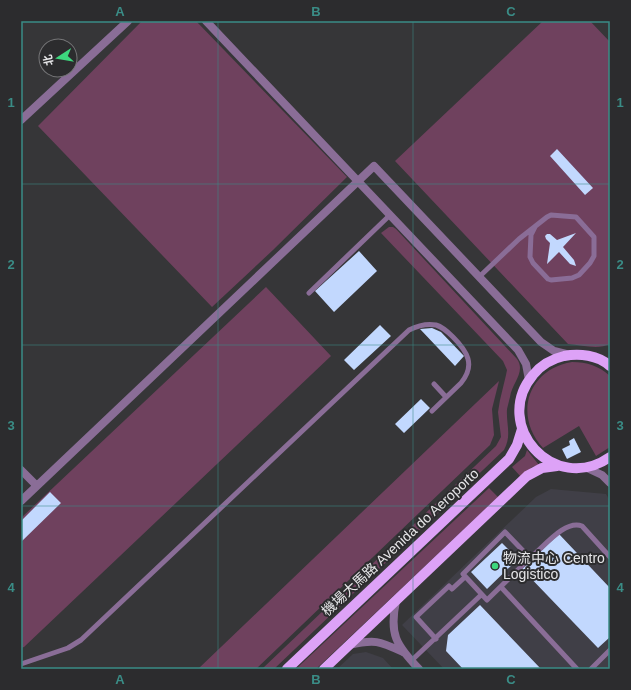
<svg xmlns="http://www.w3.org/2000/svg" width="631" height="690" viewBox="0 0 631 690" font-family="Helvetica,'Noto Sans SC',sans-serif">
<rect width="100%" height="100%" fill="#363638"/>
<path fill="#403f47" d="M 551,489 L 606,494 L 610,501 L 610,665 L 606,669 L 444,669 L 402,625 L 536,497 Z
M 366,652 L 383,658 L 393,669 L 337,669 L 353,654 Z"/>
<path fill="#6f415e" d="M 142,21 L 196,21 L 347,177 L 273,250 L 212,307 L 38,126 Z
M 543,21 L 590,21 L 610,42 L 610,344 C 598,350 582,345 568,344 L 395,161 Z
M 389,227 L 393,227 L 396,229 L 517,359 C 526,372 512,383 510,397 C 509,401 508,405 507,409 C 506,425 512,435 504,450 L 274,669 L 262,669 L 496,446 L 501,437 L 498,412 L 500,400 L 506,375 L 507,370 L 503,361 L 381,233 Z
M 266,287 L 331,356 L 24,647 L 21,648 L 21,518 Z
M 572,362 C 587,362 599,366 610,376 L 610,447 L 596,456 L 579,426 L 543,448 C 513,415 528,369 572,362 Z
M 499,381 L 492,409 L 494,435 L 490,445 L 256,669 L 198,669 Z
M 527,450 L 539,465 L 532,467 L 521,477 L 512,467 L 525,456 Z
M 489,488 L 498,497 L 316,669 L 296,669 Z"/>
<path fill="#c2d8fe" d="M 557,149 L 593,188 L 585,195 L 550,156 Z
M 576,233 L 563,247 L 574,260 L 576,266 L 570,264 L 559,252 L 547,264 L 550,243 L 546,239 L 545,236 L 547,234 L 550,234 L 557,240 Z
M 359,251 L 377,271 L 334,312 L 315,291 Z
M 380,325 L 391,336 L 354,370 L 344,360 Z
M 432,328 L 441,332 L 464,356 L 455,366 L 420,329 Z
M 421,399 L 430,408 L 404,433 L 395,424 Z
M 574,438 L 581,452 L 567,459 L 562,449 L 570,445 L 569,441 Z
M 50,492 L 61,503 L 21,542 L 21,521 Z
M 559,534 L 610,588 L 610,637 L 598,648 L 522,569 Z
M 502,543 L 518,559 L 487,589 L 471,572 Z
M 480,605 L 541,669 L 463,669 L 446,651 L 448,635 Z"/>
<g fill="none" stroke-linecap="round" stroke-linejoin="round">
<path stroke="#8a6d97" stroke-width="5" d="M 479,277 L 519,239 L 547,217 L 551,215 L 576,217 L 594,237 L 594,256 L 590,263 L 579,275 L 572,278 L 551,280 L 548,279 L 533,263 L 530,257 L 531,235 L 535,227
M 309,293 L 390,215
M 434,384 L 446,397
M 505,532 L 530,558 L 487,600 L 463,574 Z
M 530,558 C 543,548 565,519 582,526 L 610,557
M 501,587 L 577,669
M 436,639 L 416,617 L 449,586 L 452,589 L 465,577
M 411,661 L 481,595
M 21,664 L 68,648 L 81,640 L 409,330 C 417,326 426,323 436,325 C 443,327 448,332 453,337 C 467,351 476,365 461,383 L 432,411
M 591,669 L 610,650"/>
<path stroke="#8a6d97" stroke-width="8" d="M 206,21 L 518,350 L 526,364 L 529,380
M 21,120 L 128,21
M 21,470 L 37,486
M 21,501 L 374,166 L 541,342 L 554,351 L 570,355
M 396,601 C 389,634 396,645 419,669
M 349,645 C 375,639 379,641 403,652"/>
<path stroke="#8a6d97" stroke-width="8" d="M 587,468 L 602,475 L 610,483"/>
<path stroke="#dda2f7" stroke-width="10" d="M 610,366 C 598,355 579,353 564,356 C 551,359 541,365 533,375 C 491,425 554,496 610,457
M 287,669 L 509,459 L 517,445 L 522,429
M 324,669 L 527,476 L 542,468 L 557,466"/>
</g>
<path fill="none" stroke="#3a8c86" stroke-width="1" stroke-opacity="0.55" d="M 218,21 L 218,669M 413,21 L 413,669M 21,184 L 610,184M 21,345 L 610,345M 21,506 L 610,506"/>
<circle fill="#3dd77e" stroke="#2c2c2e" stroke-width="1.5" cx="495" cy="566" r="4"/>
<g text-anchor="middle" stroke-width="4" stroke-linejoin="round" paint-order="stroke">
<g font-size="14" fill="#e6e6e8" stroke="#2c2c2e">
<text transform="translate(400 542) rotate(-43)" y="5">機場大馬路 Avenida do Aeroporto</text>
</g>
<g font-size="14" fill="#e6e6e8" stroke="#2c2c2e" text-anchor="start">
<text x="503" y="563">物流中心 Centro<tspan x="503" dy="16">Logistico</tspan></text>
</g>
</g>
<rect width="631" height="690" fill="none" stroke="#2c2c2e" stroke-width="44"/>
<g transform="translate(58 58) rotate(258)"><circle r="19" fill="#2c2c2e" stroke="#767678"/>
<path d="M0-3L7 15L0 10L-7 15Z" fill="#3dd77e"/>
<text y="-6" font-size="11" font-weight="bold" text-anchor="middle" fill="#e6e6e8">北</text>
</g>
<rect x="22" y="22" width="587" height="646" fill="none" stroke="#3a8c86" stroke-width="1.5"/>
<g font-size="13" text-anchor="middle" font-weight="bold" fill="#3a8c86">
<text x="120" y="16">A</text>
<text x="316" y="16">B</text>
<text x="511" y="16">C</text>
<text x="11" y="107">1</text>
<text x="620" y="107">1</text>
<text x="11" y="269">2</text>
<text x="620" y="269">2</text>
<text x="11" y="430">3</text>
<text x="620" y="430">3</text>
<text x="11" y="592">4</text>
<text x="620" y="592">4</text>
<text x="120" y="684">A</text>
<text x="316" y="684">B</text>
<text x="511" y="684">C</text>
</g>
</svg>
